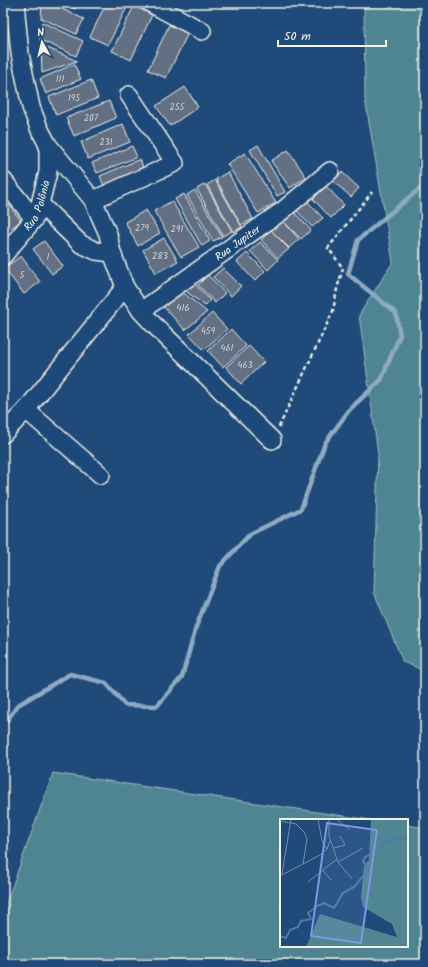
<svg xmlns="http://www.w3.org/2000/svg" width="428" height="967" viewBox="0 0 428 967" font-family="Kalam,sans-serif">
<rect width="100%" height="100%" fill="#1f4a7a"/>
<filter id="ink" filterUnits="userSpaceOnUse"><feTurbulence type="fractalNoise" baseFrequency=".025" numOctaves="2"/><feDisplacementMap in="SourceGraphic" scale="8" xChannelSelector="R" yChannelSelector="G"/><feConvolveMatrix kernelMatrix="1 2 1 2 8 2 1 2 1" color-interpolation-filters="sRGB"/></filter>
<g filter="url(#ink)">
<path fill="#508592" stroke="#a2bbbd" d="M 364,3 L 425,3 L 425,671 L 403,662 L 374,592 L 378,454 L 359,315 L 393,262 L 365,99 Z
M 53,773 L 371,820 L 281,820 L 281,946 L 407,946 L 407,825 L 425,828 L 425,964 L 3,964 L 3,912 Z"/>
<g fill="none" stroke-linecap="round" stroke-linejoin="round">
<path stroke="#8faac2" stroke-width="4.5" d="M 3,726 L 18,705 L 70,674 L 106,683 L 125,705 L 157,706 L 182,677 L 196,627 L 220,566 L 250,534 L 301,509 L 325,443 L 350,409 L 381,380 L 400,335 L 396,313 L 348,274 L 358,240 L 418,190 L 425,186"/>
</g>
<path fill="#646f83" stroke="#f4f1e8" d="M 42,3 L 49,3 L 84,19 L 76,34 L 41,18 Z
M 63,3 L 78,3 L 75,9 Z
M 106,3 L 129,3 L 108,45 L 90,37 Z
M 134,6 L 152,15 L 131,60 L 112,51 Z
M 42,22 L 83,41 L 76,56 L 40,40 Z
M 169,25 L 188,33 L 166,78 L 148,70 Z
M 41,45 L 77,61 L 42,73 Z
M 74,64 L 81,79 L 46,94 L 40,79 Z
M 91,80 L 98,98 L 56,115 L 49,97 Z
M 185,87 L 198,107 L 170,126 L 156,106 Z
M 109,101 L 116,118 L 74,136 L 66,118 Z
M 123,124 L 130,142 L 88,159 L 81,142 Z
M 258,145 L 285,192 L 277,196 L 250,150 Z
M 132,146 L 137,157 L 97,173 L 92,163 Z
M 288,150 L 306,177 L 290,188 L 271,161 Z
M 245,153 L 276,203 L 258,213 L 227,164 Z
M 140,159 L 144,170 L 104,186 L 100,176 Z
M 228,172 L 253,219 L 241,225 L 216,179 Z
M 342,172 L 359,188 L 351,197 L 333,181 Z
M 215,180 L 242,227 L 233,232 L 207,185 Z
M 205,184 L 232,231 L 223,236 L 197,189 Z
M 326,186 L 344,205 L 331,218 L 313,199 Z
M 195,190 L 222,237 L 213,241 L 187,195 Z
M 184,194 L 210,241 L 202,246 L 175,199 Z
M 3,197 L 21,221 L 10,229 L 3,219 Z
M 305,199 L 323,218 L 312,227 L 295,209 Z
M 172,201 L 199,247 L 181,257 L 154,211 Z
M 146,210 L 160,233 L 138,246 L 125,222 Z
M 293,211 L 311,230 L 301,239 L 283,221 Z
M 282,220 L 299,239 L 289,248 L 271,230 Z
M 271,230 L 289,249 L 278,258 L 261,240 Z
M 164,238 L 178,261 L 156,273 L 143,250 Z
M 44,241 L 63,266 L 52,274 L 33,249 Z
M 260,242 L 278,260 L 268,270 L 250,251 Z
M 247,253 L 265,271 L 255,281 L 237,262 Z
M 21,256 L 40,282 L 24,294 L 4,268 Z
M 223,268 L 241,286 L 231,296 L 213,277 Z
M 208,275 L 225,293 L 215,303 L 198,285 Z
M 193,282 L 210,300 L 205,306 L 183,289 Z
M 180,290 L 207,312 L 185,330 L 160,303 Z
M 212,313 L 227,329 L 204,350 L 189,334 Z
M 231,329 L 246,346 L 223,367 L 208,351 Z
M 249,346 L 264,362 L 241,384 L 226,367 Z"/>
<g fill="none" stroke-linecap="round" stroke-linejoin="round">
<g stroke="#f4f1e8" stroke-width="20">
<g id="minor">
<path id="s1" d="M 17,3 L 16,14 L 20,54 L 31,107 L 39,128 L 48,145 L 93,200 L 108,234 L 112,253 L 125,287 L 141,311 L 282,211 L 330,171"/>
<path d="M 150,3 L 202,31"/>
<path d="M 3,180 L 34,219"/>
<path d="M 93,200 L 175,163 L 129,95"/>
<path d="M 40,204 L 81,244 L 96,251 L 112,253"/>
<path id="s2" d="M 3,256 L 34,219 L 40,204 L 48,172 L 48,145"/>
<path d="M 141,311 L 153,324 L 272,440"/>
<path d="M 26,410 L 101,475"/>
<path d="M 3,434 L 26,410 L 125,287"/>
</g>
</g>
<path stroke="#f4f1e8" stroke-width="2.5" stroke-dasharray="4 3" stroke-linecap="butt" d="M 279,427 L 333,311 L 337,289 L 343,268 L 328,248 L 372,192"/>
<use href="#minor" stroke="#1f4a7a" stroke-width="17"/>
</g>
</g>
<g text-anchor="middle" stroke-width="3" stroke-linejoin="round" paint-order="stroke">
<g font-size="9" fill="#d0d0cf">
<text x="60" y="82">111</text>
<text x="74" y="101">195</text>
<text x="177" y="110">255</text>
<text x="91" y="121">207</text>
<text x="106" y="145">231</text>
<text x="142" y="231">279</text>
<text x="177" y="232">291</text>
<text x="160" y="259">283</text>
<text x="48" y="260">1</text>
<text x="22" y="278">5</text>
<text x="183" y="311">416</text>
<text x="208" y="334">459</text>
<text x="227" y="351">461</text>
<text x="245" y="368">463</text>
</g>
<g font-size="11" fill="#f4f1e8" stroke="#1f4a7a">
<text dy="4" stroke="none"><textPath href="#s2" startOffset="62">Rua Polônia</textPath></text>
<text dy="4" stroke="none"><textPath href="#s1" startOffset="458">Rua Jupiter</textPath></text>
</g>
</g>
<g transform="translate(280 819)">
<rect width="128" height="128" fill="#1f4a7a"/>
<path d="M 91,0 L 128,0 L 128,128 L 26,128 L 40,95 L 117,118 L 112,105 L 83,88 L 81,79 L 84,47 L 89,41 Z" fill="#508592"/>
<path fill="none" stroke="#4c7ba8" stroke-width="2" d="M 0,117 L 6,119 L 10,111 L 18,108 L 21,102 L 31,100 L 28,94 L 37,87 L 44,84 L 54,89 L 63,74 L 74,68 L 85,55 L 88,50 L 83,42 L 85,38 L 99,31 L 106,22 L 128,18"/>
<path fill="none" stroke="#748da6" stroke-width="1" d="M 38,0 L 42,22 L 47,30M 49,0 L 49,17 L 58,43 L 83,29M 56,0 L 70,11M 0,2 L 16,5 L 24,13 L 27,20 L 23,45M 54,29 L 65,26 L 60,17M 58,43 L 72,60M 43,52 L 51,61M 2,55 L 11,0M 0,57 L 40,36 L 47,30 L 50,22M 28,63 L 57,40"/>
<path fill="#7e97df" fill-opacity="0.15" stroke="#7e97df" stroke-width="2" d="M 47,4 L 97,11 L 81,124 L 31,117 Z"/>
<rect width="128" height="128" fill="none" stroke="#f4f1e8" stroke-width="2"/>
</g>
<rect width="428" height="967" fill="none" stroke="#1f4a7a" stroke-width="16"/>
<rect x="8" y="8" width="412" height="951" fill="none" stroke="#f4f1e8" stroke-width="1.5" filter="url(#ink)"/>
<g transform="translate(42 42) rotate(352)" stroke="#1f4a7a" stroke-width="3" paint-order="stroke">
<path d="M0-3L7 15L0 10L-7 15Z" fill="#f4f1e8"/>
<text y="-6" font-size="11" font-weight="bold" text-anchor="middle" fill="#f4f1e8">N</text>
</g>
<path d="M278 40v6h108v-6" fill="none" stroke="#f4f1e8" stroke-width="2"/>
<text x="284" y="40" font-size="12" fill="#f4f1e8" stroke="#1f4a7a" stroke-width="3" paint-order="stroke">50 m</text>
</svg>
